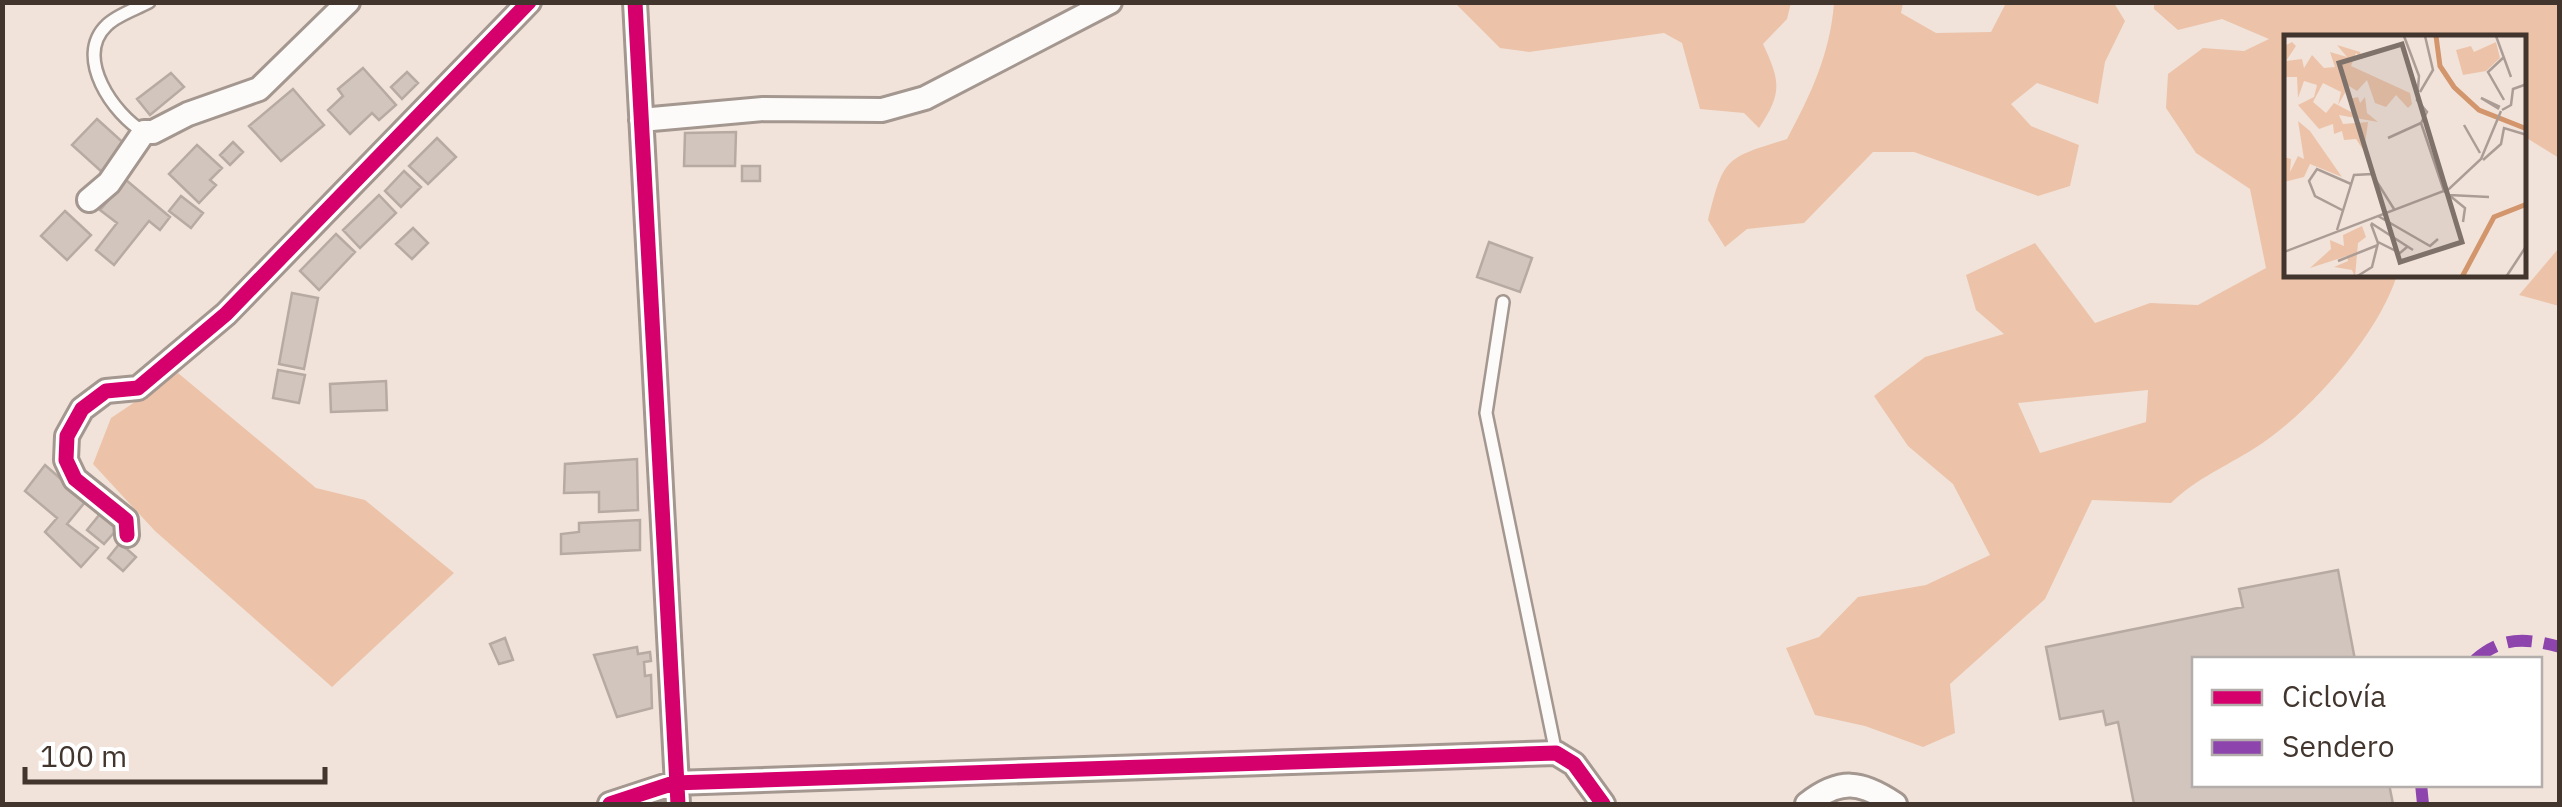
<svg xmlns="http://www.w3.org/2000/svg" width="2562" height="807" viewBox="0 0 2562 807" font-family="'IBM Plex Sans',sans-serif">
<rect width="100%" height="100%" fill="#f1e3da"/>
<path fill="#ecc3a9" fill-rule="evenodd" d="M 1455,3 L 1791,3 L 1787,19 L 1763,44 C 1780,81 1783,92 1759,128 L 1744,113 L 1700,109 L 1682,43 L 1664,33 L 1529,52 L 1500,48 Z
M 1834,3 L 1903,3 L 1901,13 L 1936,33 L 1991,32 L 2006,3 L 2114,3 L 2125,21 L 2105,62 L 2098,104 L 2037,83 L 2011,104 L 2031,126 L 2079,145 L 2070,186 L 2038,196 L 1914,152 L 1873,152 L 1804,223 L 1747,229 L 1725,247 L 1708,220 C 1724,157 1725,158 1787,139 C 1811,94 1830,54 1834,3 Z
M 2154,3 L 2559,3 L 2559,158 L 2525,137 L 2524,38 L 2287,38 L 2287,275 L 2397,275 C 2379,334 2308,415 2255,448 C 2225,467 2197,478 2171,503 L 2092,500 L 2045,599 L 1950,684 L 1955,733 L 1923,747 L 1865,726 L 1815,715 L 1786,648 L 1819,637 L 1858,597 L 1926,585 L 1990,555 L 1953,484 L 1908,446 L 1874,396 L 1925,357 L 2004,334 L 1976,310 L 1966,275 L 2035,243 L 2095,323 L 2150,303 L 2198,305 L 2266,268 L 2250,189 L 2196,153 L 2166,108 L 2168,74 L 2203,48 L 2244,51 L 2269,39 L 2222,19 L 2178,30 L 2154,9 ZM 2148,390 L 2146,422 L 2040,453 L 2018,403 Z
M 2559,248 L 2559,306 L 2519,295 Z
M 178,373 L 316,488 L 365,500 L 454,573 L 332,687 L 155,531 L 93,464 L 111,418 Z"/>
<path fill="#d1c5bd" stroke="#b6aaa2" stroke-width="2.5" d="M 363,68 L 396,105 L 379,120 L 372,113 L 350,134 L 328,110 L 343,96 L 338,89 Z
M 407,72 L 418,83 L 402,99 L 391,87 Z
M 171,73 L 184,87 L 150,115 L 137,99 Z
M 293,89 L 324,125 L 281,161 L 249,126 Z
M 97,119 L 127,146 L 103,173 L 72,145 Z
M 736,132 L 735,166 L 684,166 L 685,133 Z
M 437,138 L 456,157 L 428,184 L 409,166 Z
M 233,142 L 243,152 L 230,165 L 220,155 Z
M 197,145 L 222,168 L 210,180 L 216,185 L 199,203 L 169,174 Z
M 742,166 L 760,166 L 760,181 L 742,181 Z
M 404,171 L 421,187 L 401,207 L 385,191 Z
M 126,180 L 170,217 L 160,230 L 149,221 L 114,265 L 96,250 L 117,223 L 100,210 Z
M 379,195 L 396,213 L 360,248 L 343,230 Z
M 181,196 L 203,213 L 191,228 L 169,211 Z
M 65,211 L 91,235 L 67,260 L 41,236 Z
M 413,228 L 428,243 L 412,259 L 396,244 Z
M 336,234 L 355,252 L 319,290 L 300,271 Z
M 1489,242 L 1532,258 L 1520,292 L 1477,277 Z
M 292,293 L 318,298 L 304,369 L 279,364 Z
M 278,370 L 305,375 L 299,403 L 273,398 Z
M 386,381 L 387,410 L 331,412 L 330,384 Z
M 637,459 L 638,510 L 599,512 L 599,492 L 564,493 L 565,464 Z
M 45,465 L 86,501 L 67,524 L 98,548 L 81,567 L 45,532 L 57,518 L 25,491 Z
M 100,514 L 119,527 L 104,544 L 87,530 Z
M 640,520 L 640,550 L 561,554 L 561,534 L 579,532 L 579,523 Z
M 120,543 L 136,557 L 123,571 L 108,558 Z
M 2338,570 L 2355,660 L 2194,660 L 2194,784 L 2389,784 L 2393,804 L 2134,804 L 2118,722 L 2106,725 L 2103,711 L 2060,719 L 2046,647 L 2243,607 L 2239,589 Z
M 505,638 L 513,660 L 499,664 L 490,644 Z
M 637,647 L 638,654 L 650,652 L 651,661 L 644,662 L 645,676 L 651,675 L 652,708 L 617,717 L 594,655 Z"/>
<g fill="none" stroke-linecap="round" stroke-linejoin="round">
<g stroke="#a39790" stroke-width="16">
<path id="service" d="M 144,132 C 114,115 73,57 107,25 C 117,15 136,9 149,2
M 1503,302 L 1486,413 L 1556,753"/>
</g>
<g stroke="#a39790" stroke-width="28">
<path id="minor" d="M 635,2 L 678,804
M 641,120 L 763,109 L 882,110 L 925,98 L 1110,2
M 89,200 L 109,183 L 144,132 L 153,132 L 188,114 L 259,89 L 348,2
M 127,535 L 126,520 L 75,479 L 66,460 L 67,436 L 82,409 L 106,391 L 138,388 L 226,314 L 529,2
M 610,804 L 674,783 L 1556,753 L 1574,764 L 1603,804
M 1807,804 C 1840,778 1861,781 1895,804"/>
</g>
<use href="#service" stroke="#fdfbf9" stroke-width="11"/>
<use href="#minor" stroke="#fdfbf9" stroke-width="22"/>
<path stroke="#8e44ad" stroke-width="12" stroke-dasharray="25 12" stroke-linecap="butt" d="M 2475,660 C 2503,636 2525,638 2560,647
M 2421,784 L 2423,804"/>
<g stroke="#fff" stroke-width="21">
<path id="cycleway" d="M 635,2 L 678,804
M 127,535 L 126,520 L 75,479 L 66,460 L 67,436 L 82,409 L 106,391 L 138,388 L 226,314 L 529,2
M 610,804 L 674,783 L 1556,753 L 1574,764 L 1603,804"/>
</g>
<use href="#cycleway" stroke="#d6006c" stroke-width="15"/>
</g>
<g transform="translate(2284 35)">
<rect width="242" height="242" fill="#f1e3da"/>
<path d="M 8,7 L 12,11 L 2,26 L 18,24 L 20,33 L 28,20 L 40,33 L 51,32 L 46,17 L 63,22 L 53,10 L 76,17 L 79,25 L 72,18 L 67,31 L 126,58 L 128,69 L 124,73 L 112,60 L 102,72 L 91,68 L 83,45 L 73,56 L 65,51 L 54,70 L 57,57 L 39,48 L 29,67 L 42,78 L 50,68 L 71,79 L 65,64 L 74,62 L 76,68 L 81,62 L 83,78 L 94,87 L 55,80 L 59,89 L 84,87 L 80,116 L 72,104 L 60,105 L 58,96 L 50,99 L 49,89 L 35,94 L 14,70 L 30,62 L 33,50 L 20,46 L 14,63 L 13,42 L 0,42 L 0,11 ZM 212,7 L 216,23 L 202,36 L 179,40 L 172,15 L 187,11 L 190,17 ZM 14,86 L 26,96 L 58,142 L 26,129 L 20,142 L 0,147 L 0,122 L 7,124 L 6,137 L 14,121 L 20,124 ZM 78,191 L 82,202 L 74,208 L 71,242 L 68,235 L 50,232 L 64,226 L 63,221 L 26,233 L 47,214 L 46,205 L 60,211 L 59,200 Z" fill="#ecc3a9"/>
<path fill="none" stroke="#d2956c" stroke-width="5" d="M 152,1 L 156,31 L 170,52 L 195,75 L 243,94M 178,242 L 210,182 L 243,169"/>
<path fill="none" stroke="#ab9d95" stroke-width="2.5" d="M 120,1 L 135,41 L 133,65 L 143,77 L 137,88 L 160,156 L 181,173 L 179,187M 212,1 L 227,42M 220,22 L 204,37 L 220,65M 136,57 L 149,35 L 141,1M 215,74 L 197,63 L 216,72M 218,75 L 227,70 L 229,54 L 243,49M 180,90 L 196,118M 104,103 L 137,88M 199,125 L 217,109 L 220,93 L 243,100M 165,160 L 205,162M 58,175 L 31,161 L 25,146 L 33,134 L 67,149M 94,181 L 146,211 L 154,204M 87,188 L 129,215M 53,195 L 70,140 L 88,139 L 110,174M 94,207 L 116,218 L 123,212M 0,217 L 165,154 L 197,124 L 217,76M 54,226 L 94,210M 72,242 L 88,232 L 94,208 L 87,189M 222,242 L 243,210"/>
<path fill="#7f726a" fill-opacity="0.15" stroke="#7f726a" stroke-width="5" d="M 118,9 L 178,207 L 116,227 L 55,28 Z"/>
<rect width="242" height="242" fill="none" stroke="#41352d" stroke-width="5"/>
</g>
<rect width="2562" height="807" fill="none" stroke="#41352d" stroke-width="10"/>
<rect x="2192" y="657" width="350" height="130" fill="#ffffff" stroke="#b3aeab" stroke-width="2.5"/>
<rect x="2212" y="690" width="50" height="15" fill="#d6006c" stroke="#b3aeab" stroke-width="2.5"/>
<text x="2282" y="707" font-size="30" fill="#41352d">Ciclovía</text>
<rect x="2212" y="740" width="50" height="15" fill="#8e44ad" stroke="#b3aeab" stroke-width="2.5"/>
<text x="2282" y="757" font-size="30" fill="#41352d">Sendero</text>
<path d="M25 767v15h300v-15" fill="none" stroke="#41352d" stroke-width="5"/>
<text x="40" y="767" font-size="30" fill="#41352d" stroke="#ffffff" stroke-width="8" paint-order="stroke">100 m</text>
</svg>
